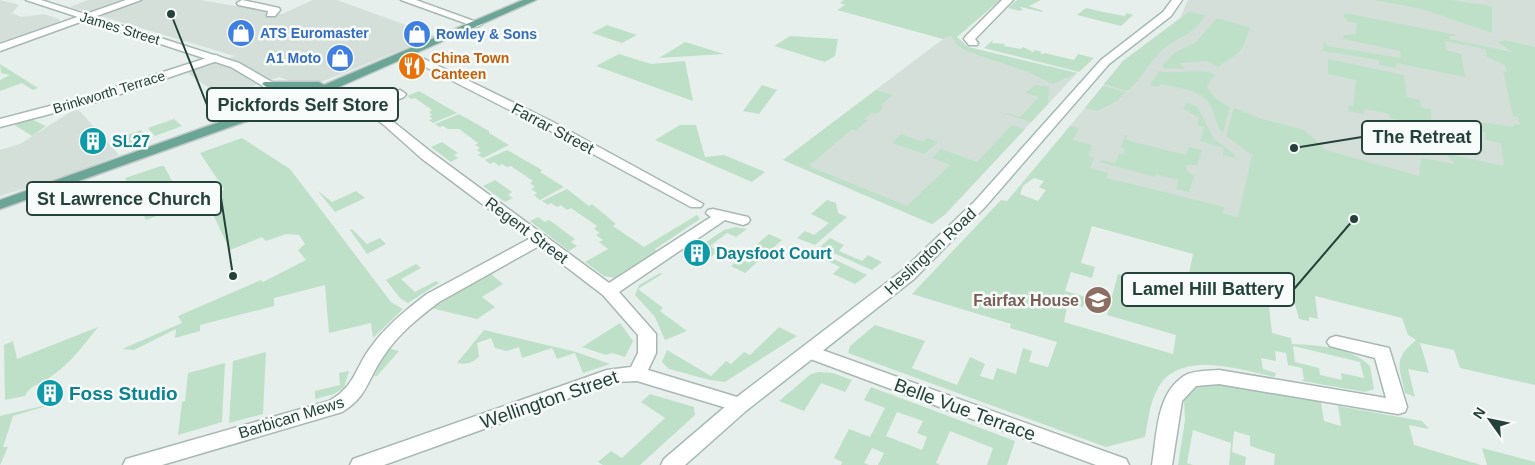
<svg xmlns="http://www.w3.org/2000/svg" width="1535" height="465" viewBox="0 0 1535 465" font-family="Arial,sans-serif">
<rect width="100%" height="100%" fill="#e6efeb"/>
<path fill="#d4dfda" d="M 0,0 L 19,5 L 12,13 L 21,17 L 44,14 L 59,19 L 60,22 L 0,44 Z
M 87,0 L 200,0 L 282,14 L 313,0 L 337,0 L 436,36 L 316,84 L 298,84 L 279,77 L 221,97 L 187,72 L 235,56 L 70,7 Z
M 1188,0 L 1535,0 L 1535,236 L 1502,285 L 1222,213 L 1034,170 L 1123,61 L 1180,18 Z
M 953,35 L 968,47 L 1077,73 L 945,215 L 932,224 L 783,160 L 943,39 Z
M 77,108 L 119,155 L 67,176 L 0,196 L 0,150 L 20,144 Z"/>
<path fill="#bfe0c8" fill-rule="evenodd" d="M 844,0 L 1000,0 L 957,37 L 968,47 L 1077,73 L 1053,84 L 1028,72 L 969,52 L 957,45 L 951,36 L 943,39 L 837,10 L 845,5 L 840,3 Z
M 1017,0 L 1041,0 L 1029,6 L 1043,11 L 1042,12 L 1021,7 L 1020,8 L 1023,9 L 1020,11 L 1008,8 Z
M 1374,0 L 1452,0 L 1490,6 L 1492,7 L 1492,33 L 1422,9 Z
M 1086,8 C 1102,12 1110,13 1124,16 L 1127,13 L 1133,15 L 1121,26 L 1077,15 Z
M 1189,12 L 1205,15 C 1196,35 1174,38 1160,52 C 1148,64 1141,80 1127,91 L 1104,84 L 1123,61 Z
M 1345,13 L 1457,35 L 1450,36 L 1449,39 L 1512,52 L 1498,42 L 1505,40 L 1535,47 L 1535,385 L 1460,368 L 1454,350 L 1420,343 L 1429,373 L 1408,369 L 1415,397 L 1405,393 C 1399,366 1393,359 1416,340 L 1408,335 L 1402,318 L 1315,296 L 1318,319 L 1309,317 L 1309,321 L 1299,319 L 1295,304 L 1268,298 L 1272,333 L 1291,338 L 1292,344 C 1317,345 1352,347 1370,366 L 1374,389 L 1365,392 L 1302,381 L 1304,379 L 1302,368 L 1288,365 L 1286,353 L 1275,351 L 1276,361 L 1261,358 L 1263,369 L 1276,373 L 1275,377 C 1240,370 1176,347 1156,392 C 1149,406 1148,422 1145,437 L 1106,447 L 848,353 L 850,346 L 875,325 L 925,341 L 912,368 L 957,385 L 970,357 L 985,364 L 980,376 L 993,380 L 997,368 L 1016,374 L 1023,348 L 1032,351 L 1029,362 L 1048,367 L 1057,342 L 1010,328 L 1011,324 L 912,294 L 1001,200 L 1007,201 L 1070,126 L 1079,128 L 1073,140 L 1092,145 L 1088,156 L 1094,158 L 1090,168 L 1108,173 L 1107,178 L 1224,207 L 1223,213 L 1238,217 L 1252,155 L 1226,136 L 1234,108 L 1262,119 L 1304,130 L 1326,150 L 1419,176 L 1421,158 L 1455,164 L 1445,153 L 1504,166 L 1501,143 L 1486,140 L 1485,132 L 1481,131 L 1480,122 L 1514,127 L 1514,124 L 1520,125 L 1518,117 L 1513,116 L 1503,71 L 1507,72 L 1505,65 L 1487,57 L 1485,49 L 1445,41 L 1446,50 L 1461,54 L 1465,77 L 1396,63 L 1396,68 L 1379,65 L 1379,60 L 1323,51 L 1324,41 L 1327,46 L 1401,58 L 1400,51 L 1343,39 L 1344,35 L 1356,34 L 1357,23 L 1349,22 L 1344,17 ZM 1034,178 L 1044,181 L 1039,187 L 1046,190 L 1038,201 L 1020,194 L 1023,186 ZM 1092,226 L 1193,254 L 1185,293 L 1118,274 L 1107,315 L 1176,335 L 1173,354 L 1064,322 L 1068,303 L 1083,307 L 1086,297 L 1065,291 L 1071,272 L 1092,278 L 1095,267 L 1081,263 ZM 1293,346 L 1360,362 L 1364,378 L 1341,373 L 1342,380 L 1320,375 L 1319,368 L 1295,362 Z
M 1217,18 L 1250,28 C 1239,57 1242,50 1218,67 L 1207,61 L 1180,63 L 1185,69 L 1163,68 L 1163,65 L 1174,53 L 1195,43 Z
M 607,25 L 637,35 L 622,43 L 592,33 Z
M 790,36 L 838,39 L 835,56 L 825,62 L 774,46 Z
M 993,40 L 992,43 L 1005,44 L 1004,46 L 1021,49 L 1023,47 L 1033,52 L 1035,50 L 1042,52 L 1040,54 L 1043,54 L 1045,53 L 1074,60 L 1078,54 L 1094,58 L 1079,72 L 984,48 Z
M 685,42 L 724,54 L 659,58 Z
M 619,54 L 651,64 L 685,61 L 693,101 L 596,66 Z
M 1328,59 L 1404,75 L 1407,97 L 1420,100 L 1421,107 L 1431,109 L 1432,127 L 1390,118 L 1389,114 L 1365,109 L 1363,114 L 1349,111 L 1348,105 L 1353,106 L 1356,80 L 1328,74 Z
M 0,64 L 38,88 L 33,90 L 22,83 L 0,91 L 0,80 L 10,75 L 1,73 Z
M 1159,71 C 1174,75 1205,67 1215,75 L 1207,85 C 1211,97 1220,102 1230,107 L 1223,133 C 1215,125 1216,115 1210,105 C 1202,89 1177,88 1161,84 L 1158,87 L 1150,85 Z
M 762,85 L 777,90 L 759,114 L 743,111 Z
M 1035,85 L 1049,87 L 1048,104 L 1031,122 L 1007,114 L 1000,117 L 1007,113 L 1020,117 L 1039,97 L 1026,93 Z
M 1103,86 L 1126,92 L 1117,101 L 1097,111 L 1085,108 Z
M 876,90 L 893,95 L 882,104 L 883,108 L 876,114 L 871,113 L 864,119 L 868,120 L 856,131 L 852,129 L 809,166 L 907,206 L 950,165 L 932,158 L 941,149 L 977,162 L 1012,125 L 1025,129 L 944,215 L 932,224 L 783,160 Z
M 419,91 L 457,113 L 433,123 L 429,120 L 433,119 L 429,116 L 432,115 L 429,112 L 432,110 L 415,98 L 411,99 L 407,96 Z
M 1186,103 L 1197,106 L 1214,139 L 1234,154 L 1235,158 L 1223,155 L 1224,148 L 1200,141 L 1204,127 L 1197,125 L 1199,118 L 1181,107 L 1184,108 Z
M 459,114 L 489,131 L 489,133 L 509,145 L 483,158 L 478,155 L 481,153 L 477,150 L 480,148 L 475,145 L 478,143 L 459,129 L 448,129 L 443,126 L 439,127 L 435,124 Z
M 174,119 L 182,126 L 155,136 L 148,128 Z
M 33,120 L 46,126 L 32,136 L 13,124 Z
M 680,125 L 696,125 L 705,157 L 724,155 L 765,172 L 752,182 L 655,140 Z
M 141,130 L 147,139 L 122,147 L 116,139 Z
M 901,134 L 923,142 L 927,138 L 938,142 L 924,154 L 892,143 Z
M 1125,135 L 1127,135 L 1126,139 L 1134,142 L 1186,155 L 1189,147 L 1202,150 L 1197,165 L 1187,165 L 1186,170 L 1194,176 L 1189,192 L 1176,189 L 1178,180 L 1156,174 L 1155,177 L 1100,162 L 1101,160 L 1115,163 L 1119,154 L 1123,154 L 1125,149 L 1121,147 Z
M 242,138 L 290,169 L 391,302 L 403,309 L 373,338 L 371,323 L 329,333 L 325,285 L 274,298 L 274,306 L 200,325 L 200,331 L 175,338 L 176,329 L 134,350 L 122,349 L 182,323 L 178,316 L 261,280 L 263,282 L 306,260 L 298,250 L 305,244 L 299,235 L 286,234 L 266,241 L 262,237 L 230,250 L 209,206 L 224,189 L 200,153 Z
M 442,142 L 458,153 L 454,155 L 458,158 L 451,162 L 431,147 Z
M 507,150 L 542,170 L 540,172 L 564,187 L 540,200 L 534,195 L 537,193 L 531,189 L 535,187 L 530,183 L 533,181 L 511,166 L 507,167 L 502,164 L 499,166 L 494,162 L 490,164 L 485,160 Z
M 161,166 L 164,166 L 185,205 L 146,220 L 125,178 Z
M 495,180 L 512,192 L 508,195 L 513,198 L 505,202 L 483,186 Z
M 567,189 L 589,206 L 592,204 L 616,224 L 613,226 L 644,247 L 697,215 L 700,219 L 655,249 L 657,253 L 621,277 L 615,278 L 604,276 L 585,262 L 608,249 L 599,242 L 603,240 L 596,235 L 600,233 L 594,229 L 597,226 L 571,208 L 567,210 L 561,205 L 557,207 L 551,203 L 548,205 L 542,201 Z
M 317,190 L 332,202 L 356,191 L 365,198 L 335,212 Z
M 827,200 L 836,203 L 838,213 L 847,217 L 815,245 L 797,238 L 805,231 L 814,235 L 829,223 L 811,214 Z
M 538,217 L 545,222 L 549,220 L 575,239 L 571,242 L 577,246 L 569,251 L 530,221 Z
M 735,227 L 747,229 L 736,237 L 727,233 L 710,246 L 718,251 L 711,257 L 696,249 L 724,230 Z
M 352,229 L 367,244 L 380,238 L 386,244 L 367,254 L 350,230 Z
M 769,234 L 782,240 L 745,273 L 731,266 L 739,259 L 749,263 L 765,249 L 756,245 Z
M 830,238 L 844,245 L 839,251 L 862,261 L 868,255 L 882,262 L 872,270 L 820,247 Z
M 821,253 L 867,275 L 855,284 L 833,274 L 840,267 L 817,256 Z
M 416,264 L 421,268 L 401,279 L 415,292 L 436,281 L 439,283 L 408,303 L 400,298 L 386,280 Z
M 660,273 L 662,274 L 638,289 L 663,308 L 660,311 L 687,331 L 665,340 L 655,317 L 635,295 L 639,285 Z
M 491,274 L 503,284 L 482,297 L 495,307 L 477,319 L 431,308 L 441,300 Z
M 620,323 L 633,341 L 625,357 L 612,353 L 606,355 L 582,347 Z
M 98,327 C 84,345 69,365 49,378 C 40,384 30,385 25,396 L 5,400 L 4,345 L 13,341 L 17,359 Z
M 779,327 L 797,336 L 725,382 L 710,380 L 669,369 L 662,362 L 667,350 L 711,376 L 726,361 L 731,364 L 744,352 L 750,355 Z
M 484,330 L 576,352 L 610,364 L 583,373 L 575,353 L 557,359 L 552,348 L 522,358 L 519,347 L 507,351 L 495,348 L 491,338 L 477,343 L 479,356 C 474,363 465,365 457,363 Z
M 388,348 L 399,351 L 377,376 L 374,376 Z
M 266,352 L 263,414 L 229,423 L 233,361 Z
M 225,363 L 222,422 L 178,435 L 182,402 L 185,401 L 188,373 Z
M 349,371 L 344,388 L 334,394 L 315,399 L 315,391 L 340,385 L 339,373 Z
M 819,372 L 833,373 L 852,380 L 845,392 L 821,383 L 804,411 L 779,401 L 811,374 Z
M 1215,383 L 1321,402 L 1324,421 L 1341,426 L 1338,406 L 1422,421 L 1429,429 L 1409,425 L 1414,445 L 1481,465 L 1274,465 L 1275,454 L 1250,446 L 1250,436 L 1234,431 L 1232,452 L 1246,457 L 1245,465 L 1229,465 L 1231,443 L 1193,430 L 1187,463 L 1193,465 L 1178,465 L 1185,420 L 1184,400 L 1187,395 L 1199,385 Z
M 871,387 L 1015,441 L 1007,465 L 987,465 L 993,448 L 950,431 L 936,463 L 940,465 L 878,465 L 884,453 L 872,448 L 864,463 L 869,465 L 841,465 L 842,462 L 834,458 L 849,429 L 870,437 L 885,408 L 864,400 ZM 897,412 L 923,421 L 917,433 L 927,437 L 922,450 L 886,436 Z
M 650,394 L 694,407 L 695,415 L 640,465 L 603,465 L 598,462 L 611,451 L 622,458 L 665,418 L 641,402 Z
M 63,401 L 13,416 L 3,447 L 8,447 L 0,465 L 0,416 Z
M 1482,448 L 1535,462 L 1535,465 L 1487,465 Z"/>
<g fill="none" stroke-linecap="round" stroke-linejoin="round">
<g stroke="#a8b8b2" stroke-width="3">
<path id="street" d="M 126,0 L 141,0 L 0,51 L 0,44 Z
M 242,0 L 279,8 L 280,10 L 275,16 L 267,16 L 268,11 L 238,5 L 237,3 Z
M 401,0 L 416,0 L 482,24 L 477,27 L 473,26 Z
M 1002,0 L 1013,0 L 975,39 L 978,43 L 977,45 L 969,45 L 964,39 L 965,37 Z
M 408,51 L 551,121 L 703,204 L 701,207 L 691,207 L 543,127 L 404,56 L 404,52 Z
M 216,55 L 222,58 L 220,60 L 100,101 L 0,127 L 0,119 L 92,95 Z
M 400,90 L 406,94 L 404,97 L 376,108 L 431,152 L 609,283 L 711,217 L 706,213 L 708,210 L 713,209 L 748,217 L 750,220 L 748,223 L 743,225 L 725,220 L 619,292 L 656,334 L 656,353 L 648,370 L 747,400 L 749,405 L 747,410 L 740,412 L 637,381 L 614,382 L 384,465 L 350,465 L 353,459 L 607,370 L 631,367 L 638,353 L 638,335 L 603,295 L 539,246 L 439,302 C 418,318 397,335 383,357 C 367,380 368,396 342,412 L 162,465 L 123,465 L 126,459 L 329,401 C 355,387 355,368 371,347 C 386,326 407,309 427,294 L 529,239 L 421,158 L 384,125 L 345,96 L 347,93 L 355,93 L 368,102 Z
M 1336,336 L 1389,348 L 1407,407 L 1405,412 L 1398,414 L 1219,384 L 1196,386 L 1182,401 L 1172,465 L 1152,465 C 1157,435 1156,394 1184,376 C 1193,370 1209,371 1219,370 L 1386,398 L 1375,358 L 1330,346 L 1327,342 L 1330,338 Z
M 811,346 L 1126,459 L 1129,465 L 1096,465 L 805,357 L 802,352 L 805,347 Z"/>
</g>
<g stroke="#a4bbb3" stroke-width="3">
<path id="secondary" d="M 26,0 L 41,0 L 239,63 L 272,82 L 277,90 L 279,108 L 273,112 L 269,111 L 263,86 L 231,67 Z
M 1172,0 L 1182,0 L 1171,16 L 1109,64 L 985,207 L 914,279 L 747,410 L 685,465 L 661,465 L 664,459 L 733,400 L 902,271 L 975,201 L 1101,60 L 1163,12 Z"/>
</g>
<g stroke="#c2cac8" stroke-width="3">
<path id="primary" d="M 523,0 L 536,0 L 323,94 L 0,209 L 0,200 L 312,89 L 268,88 L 262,84 L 264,82 L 319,82 L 324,85 Z"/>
</g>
<use href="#street" fill="#fff" fill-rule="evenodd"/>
<use href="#secondary" fill="#fff" fill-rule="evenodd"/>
<use href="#primary" fill="#6aa596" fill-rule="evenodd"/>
</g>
<defs>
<g id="shop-disc" transform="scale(1.4375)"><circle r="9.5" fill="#3f7fe0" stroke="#f7fbf9"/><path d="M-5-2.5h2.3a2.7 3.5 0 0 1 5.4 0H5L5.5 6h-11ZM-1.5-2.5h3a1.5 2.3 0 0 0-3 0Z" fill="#fff"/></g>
<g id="restaurant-disc" transform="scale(1.4375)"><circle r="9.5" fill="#e8710a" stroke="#f7fbf9"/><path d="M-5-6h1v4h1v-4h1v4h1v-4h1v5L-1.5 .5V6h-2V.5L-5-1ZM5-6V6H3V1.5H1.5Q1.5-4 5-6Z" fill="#fff"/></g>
<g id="building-disc" transform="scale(1.4375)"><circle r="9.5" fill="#0f9aa8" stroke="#f7fbf9"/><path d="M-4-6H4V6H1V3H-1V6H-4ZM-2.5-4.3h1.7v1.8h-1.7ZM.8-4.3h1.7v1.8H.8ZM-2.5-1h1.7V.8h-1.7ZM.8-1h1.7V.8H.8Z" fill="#fff"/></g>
<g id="university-disc" transform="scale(1.4375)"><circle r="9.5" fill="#8d6e63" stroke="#f7fbf9"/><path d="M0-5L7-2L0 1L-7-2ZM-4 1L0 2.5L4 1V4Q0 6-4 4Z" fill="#fff"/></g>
</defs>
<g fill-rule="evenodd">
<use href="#shop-disc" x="241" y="33"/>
<use href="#shop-disc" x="417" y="34"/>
<use href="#shop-disc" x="340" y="58"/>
<use href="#restaurant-disc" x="412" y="66"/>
<use href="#building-disc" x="93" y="141"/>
<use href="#building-disc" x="697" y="253"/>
<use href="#university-disc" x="1098" y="300"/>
<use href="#building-disc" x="50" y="393"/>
</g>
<g text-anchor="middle" stroke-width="5" stroke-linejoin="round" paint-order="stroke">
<g font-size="14" fill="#24423a" stroke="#f7fbf9">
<text transform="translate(120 28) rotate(17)" y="5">James Street</text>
<text transform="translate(109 92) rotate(-17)" y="5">Brinkworth Terrace</text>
</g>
<g font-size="14" font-weight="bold" fill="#366cbe" stroke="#f7fbf9" text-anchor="start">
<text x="260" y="38">ATS Euromaster</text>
<text x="436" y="39">Rowley &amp; Sons</text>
<text x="321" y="63" text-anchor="end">A1 Moto</text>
</g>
<g font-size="14" font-weight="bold" fill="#c56008" stroke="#f7fbf9" text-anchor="start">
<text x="431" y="63">China Town<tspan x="431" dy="16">Canteen</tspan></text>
</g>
<g font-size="16" fill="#24423a" stroke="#f7fbf9">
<text transform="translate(553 128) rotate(28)" y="6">Farrar Street</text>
<text transform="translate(527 230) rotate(37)" y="6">Regent Street</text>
<text transform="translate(930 251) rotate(-43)" y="6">Heslington Road</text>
<text transform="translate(291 417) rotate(-17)" y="6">Barbican Mews</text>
</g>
<g font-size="16" font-weight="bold" fill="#0d838f" stroke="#f7fbf9" text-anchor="start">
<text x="112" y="147">SL27</text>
<text x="716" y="259">Daysfoot Court</text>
</g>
<g font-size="16" font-weight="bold" fill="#785e54" stroke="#f7fbf9" text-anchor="end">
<text x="1079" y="306">Fairfax House</text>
</g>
<g font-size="19" font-weight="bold" fill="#0d838f" stroke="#f7fbf9" text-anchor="start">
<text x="69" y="400">Foss Studio</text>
</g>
<g font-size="19" fill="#24423a" stroke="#f7fbf9">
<text transform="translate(549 399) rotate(-19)" y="7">Wellington Street</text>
<text transform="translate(965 409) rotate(20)" y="7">Belle Vue Terrace</text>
</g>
</g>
<path fill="none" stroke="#24423a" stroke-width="2" d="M171 14L207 105M1294 148L1362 137M233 276L221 198M1354 219L1294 289"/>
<g fill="#24423a" stroke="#f7fbf9" stroke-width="2">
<circle cx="171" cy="14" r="5"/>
<circle cx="1294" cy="148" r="5"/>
<circle cx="233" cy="276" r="5"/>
<circle cx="1354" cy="219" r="5"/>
</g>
<g fill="#f7fbf9" stroke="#24423a" stroke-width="2">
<rect x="207" y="88" width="191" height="33" rx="5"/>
<rect x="1362" y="121" width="119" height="33" rx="5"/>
<rect x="27" y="182" width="194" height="33" rx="5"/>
<rect x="1122" y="273" width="172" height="33" rx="5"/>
</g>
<g font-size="18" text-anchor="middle" font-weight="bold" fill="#24423a">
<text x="303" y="111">Pickfords Self Store</text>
<text x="1422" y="143">The Retreat</text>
<text x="124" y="205">St Lawrence Church</text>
<text x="1208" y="295">Lamel Hill Battery</text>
</g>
<g transform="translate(1490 420) rotate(303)" stroke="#f7fbf9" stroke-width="4" paint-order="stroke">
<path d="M0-4L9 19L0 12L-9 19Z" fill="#24423a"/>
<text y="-8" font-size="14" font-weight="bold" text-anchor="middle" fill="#24423a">N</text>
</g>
</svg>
